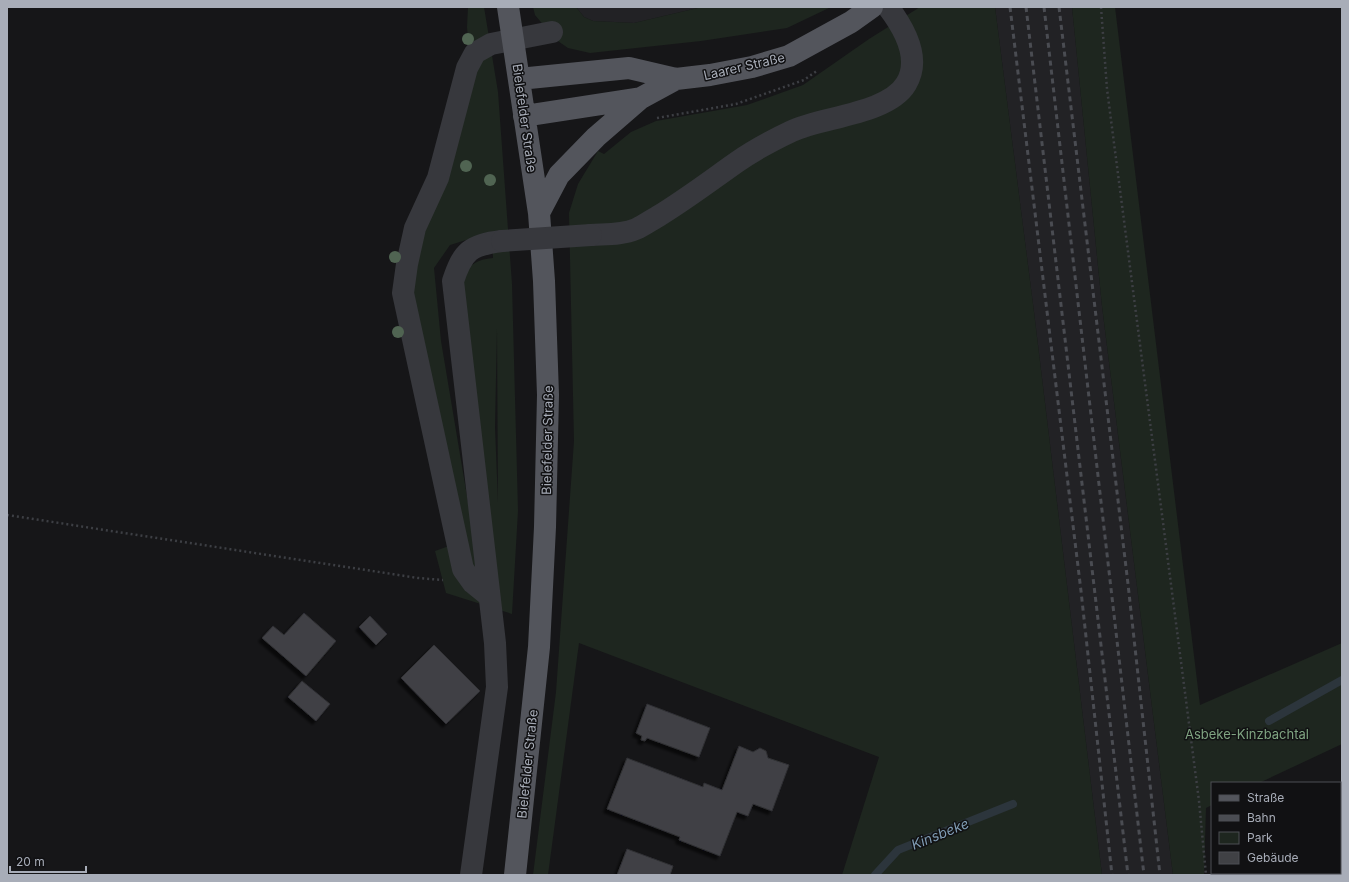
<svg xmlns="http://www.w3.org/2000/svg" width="1349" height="882" viewBox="0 0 1349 882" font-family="Inter,sans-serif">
<defs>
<filter id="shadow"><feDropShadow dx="-3.5" dy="3.5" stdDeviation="1" flood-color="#0009"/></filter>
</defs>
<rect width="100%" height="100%" fill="#161618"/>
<path fill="#222225" d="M 576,7 L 702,7 L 634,23 L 593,21 L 584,17 Z
M 995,7 L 1072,7 L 1102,306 L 1173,875 L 1102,875 L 1034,312 Z"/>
<path fill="#1e261f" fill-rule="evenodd" d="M 468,7 L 484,7 L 498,92 L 512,284 L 518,511 L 512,614 L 446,593 L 435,551 L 460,542 L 406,292 L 472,81 L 467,27 ZM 492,232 L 493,258 C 461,261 464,279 461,305 L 474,538 L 441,341 L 434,268 L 450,245 ZM 497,328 L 498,503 L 495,427 Z
M 533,7 L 576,7 L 584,17 L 593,21 L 634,23 L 702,7 L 831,7 L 787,28 L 701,41 L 590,53 L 568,48 L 555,39 L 535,15 Z
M 920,7 L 995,7 L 1034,312 L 1102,875 L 842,875 L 879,757 L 579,643 L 548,875 L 533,875 L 556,692 L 574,441 L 569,213 L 578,184 L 598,151 L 604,154 L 631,132 L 656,121 L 747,105 L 803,85 L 869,39 Z
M 1072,7 L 1115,7 L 1200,705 L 1342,643 L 1342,744 L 1259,783 L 1212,783 L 1212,805 L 1206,808 L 1204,875 L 1173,875 L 1102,306 Z"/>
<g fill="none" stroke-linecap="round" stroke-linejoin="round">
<path stroke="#2c353c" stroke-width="8" d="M 1269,721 L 1342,680
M 875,875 L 898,850 L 1013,804"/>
</g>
<path fill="#404145" stroke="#303034" filter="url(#shadow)" d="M 304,613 L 336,641 L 306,676 L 262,638 L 273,626 L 284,635 Z
M 370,616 L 387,634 L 376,645 L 359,627 Z
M 434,645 L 480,691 L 446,724 L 401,678 Z
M 302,681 L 330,704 L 316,721 L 288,697 Z
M 647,704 L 710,728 L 699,757 L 647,738 L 645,741 L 641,740 L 642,736 L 636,733 Z
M 739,746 L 753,752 L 760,748 L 766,751 L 768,758 L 789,765 L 772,811 L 753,804 L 748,816 L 737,812 L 720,856 L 679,840 L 680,837 L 607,809 L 627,758 L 703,787 L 704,783 L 722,790 Z
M 627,849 L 673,866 L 670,875 L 617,875 Z"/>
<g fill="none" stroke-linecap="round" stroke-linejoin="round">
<path stroke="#3d3f44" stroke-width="2.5" stroke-dasharray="2 3" stroke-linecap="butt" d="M 1101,7 L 1107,89 L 1199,801 L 1206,875
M 657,118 L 736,104 L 804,80 L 818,70
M 7,515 L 418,578 L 443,580"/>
<path stroke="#37383d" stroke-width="22" d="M 591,235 C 606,234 622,235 636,229 C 643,226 650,221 657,217 C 685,200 710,181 737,162 C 754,150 773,140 792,131 C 821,117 888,114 906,84 C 922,58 904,28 888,7
M 489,596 L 473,583 L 463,569 L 403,293 L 407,264 L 415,228 L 438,178 L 467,68 L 475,53 L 491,44 L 552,32
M 471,875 L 497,687 L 495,643 L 453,281 C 463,251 470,245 502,241"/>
<path stroke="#53555c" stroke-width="22" d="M 508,7 L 539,213 L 544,281 L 548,395 L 545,527 L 539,647 L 515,875
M 519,79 L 629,68 L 676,79 L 710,75 L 752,67 L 789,56 L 851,22 L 872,7
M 524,116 L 641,98 L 676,79
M 539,213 L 559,175 L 596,137 L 641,98"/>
<path stroke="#4a4c52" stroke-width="3" stroke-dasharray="5 4" stroke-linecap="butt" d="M 1010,7 L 1081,591 L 1112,875
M 1026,7 L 1128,875
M 1044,7 L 1144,875
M 1059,7 L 1128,584 L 1160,875"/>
<path stroke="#37383d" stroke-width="22" d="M 502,241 L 591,235"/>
</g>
<g fill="#506452">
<circle cx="468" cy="39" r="6"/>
<circle cx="466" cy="166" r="6"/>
<circle cx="490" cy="180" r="6"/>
<circle cx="395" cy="257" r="6"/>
<circle cx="398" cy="332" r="6"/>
</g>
<g text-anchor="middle" stroke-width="3" stroke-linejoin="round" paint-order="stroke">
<g font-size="13" fill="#a8adb8" stroke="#111113">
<text transform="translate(744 66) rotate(-13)" y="5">Laarer Straße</text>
<text transform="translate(525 118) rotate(82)" y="5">Bielefelder Straße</text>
<text transform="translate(547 440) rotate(-89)" y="5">Bielefelder Straße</text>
<text transform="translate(527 764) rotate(-84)" y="5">Bielefelder Straße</text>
</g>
<g font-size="13" fill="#7fa381" stroke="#111113">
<text x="1247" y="739">Asbeke-Kinzbachtal</text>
</g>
<g font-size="14" font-style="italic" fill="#7f9bb3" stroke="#111113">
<text transform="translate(940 834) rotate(-22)" y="5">Kinsbeke</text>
</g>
</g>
<rect width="1349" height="882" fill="none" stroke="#a8adb8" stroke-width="16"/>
<rect x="1211" y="782" width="130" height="92" fill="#111113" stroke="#4d4f55"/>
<rect x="1219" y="795" width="20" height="6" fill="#53555c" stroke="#4d4f55"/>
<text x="1247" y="802" font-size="12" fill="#a8adb8">Straße</text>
<rect x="1219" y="815" width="20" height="6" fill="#4a4c52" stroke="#4d4f55"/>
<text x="1247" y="822" font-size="12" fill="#a8adb8">Bahn</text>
<rect x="1219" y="832" width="20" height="12" fill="#1e261f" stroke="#4d4f55"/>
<text x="1247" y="842" font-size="12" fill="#a8adb8">Park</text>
<rect x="1219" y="852" width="20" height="12" fill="#404145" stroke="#4d4f55"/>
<text x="1247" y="862" font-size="12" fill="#a8adb8">Gebäude</text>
<path d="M10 866v6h76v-6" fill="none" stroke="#a8adb8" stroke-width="2"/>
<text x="16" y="866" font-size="12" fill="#a8adb8" stroke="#111113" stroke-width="3" paint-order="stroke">20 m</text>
</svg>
